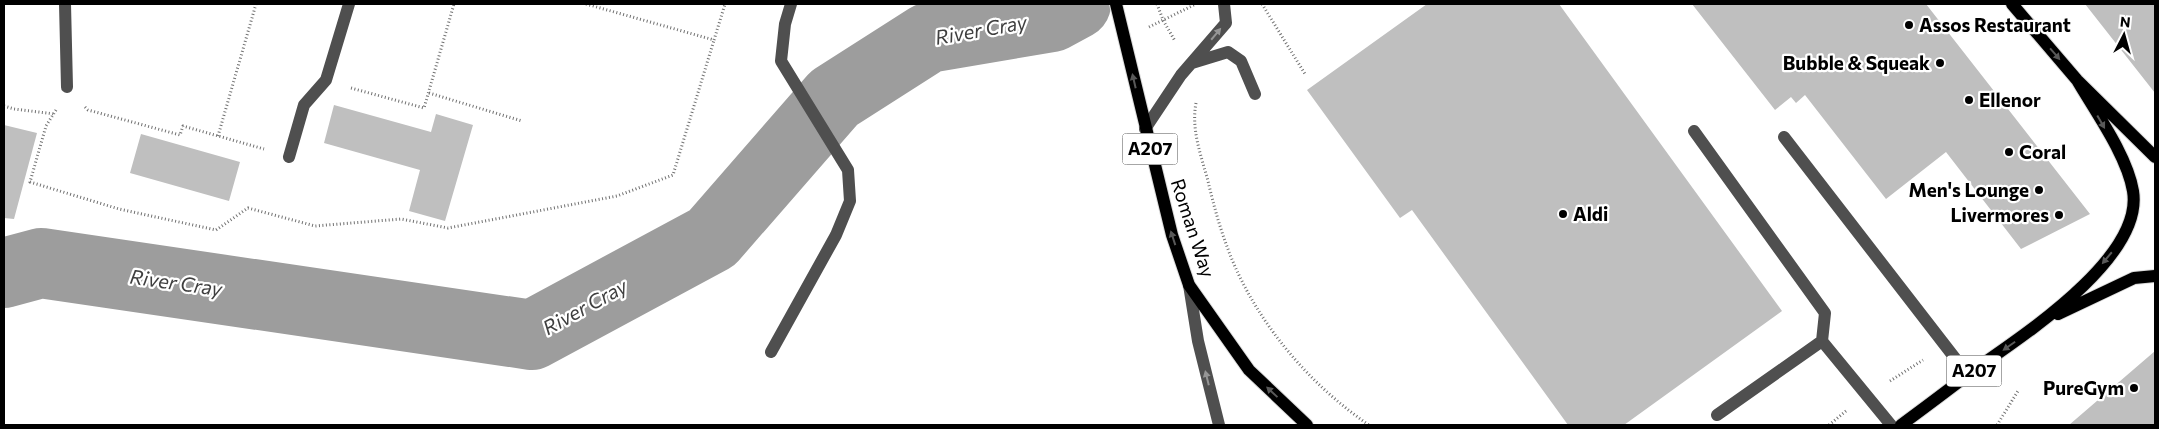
<svg xmlns="http://www.w3.org/2000/svg" width="2159" height="429" viewBox="0 0 2159 429" font-family="Commissioner,sans-serif">
<rect width="100%" height="100%" fill="#fff"/>
<g fill="none" stroke-linecap="round" stroke-linejoin="round">
<path stroke="#9d9d9d" stroke-width="70" d="M 4,273 L 41,263 L 532,335 L 712,238 L 834,98 L 928,38 L 1052,17 L 1076,4"/>
</g>
<path fill="#bfbfbf" d="M 1427,4 L 1559,4 L 1782,311 L 1624,425 L 1568,425 L 1412,210 L 1400,218 L 1307,90 Z
M 1692,4 L 1926,4 L 2090,214 L 2021,249 L 1946,152 L 1886,199 L 1805,95 L 1796,103 L 1791,97 L 1775,110 Z
M 2085,4 L 2155,4 L 2155,93 Z
M 334,105 L 431,132 L 436,114 L 473,125 L 445,221 L 409,211 L 420,170 L 324,143 Z
M 4,125 L 37,133 L 14,219 L 4,218 Z
M 141,134 L 240,162 L 229,201 L 130,173 Z
M 2155,351 L 2155,425 L 2069,425 Z"/>
<g fill="none" stroke-linecap="round" stroke-linejoin="round">
<g stroke="#dbdbdb" stroke-width="14">
<path id="major" d="M 1116,4 L 1172,235 L 1189,285 L 1249,370 L 1307,425
M 2012,4 L 2077,80 L 2155,157
M 2058,314 L 2134,278 L 2155,276
M 1901,425 C 1927,406 1952,387 1977,368 C 2024,335 2144,257 2133,191 C 2127,155 2095,111 2077,80"/>
</g>
<path stroke="#717171" stroke-width="3" stroke-dasharray="1 2.5" stroke-linecap="butt" d="M 586,4 L 714,40 L 725,4
M 1157,4 L 1163,20 L 1175,41
M 1262,4 L 1305,74
M 1149,27 L 1196,4
M 351,88 L 424,108 L 454,4
M 429,93 L 522,121
M 1196,103 C 1191,130 1201,155 1208,181 C 1214,207 1221,232 1231,257 C 1258,324 1310,385 1369,425
M 4,106 L 14,109 L 55,114
M 85,107 L 88,110 L 180,135 L 183,126 L 264,149
M 56,110 L 46,126 L 30,182 L 119,209 L 216,230 L 248,208 L 315,226 L 401,219 L 448,228 L 617,196 L 673,175 L 714,40
M 218,136 L 256,4
M 1890,381 L 1923,360
M 1829,425 L 1846,411
M 1997,425 L 2018,391"/>
<path stroke="#4f4f4f" stroke-width="12" d="M 65,4 L 67,87
M 1192,63 L 1228,52 L 1241,61 L 1255,94
M 1145,129 L 1181,75 L 1226,23 L 1224,4
M 1694,131 L 1825,313 L 1822,341 L 1717,415
M 1784,137 L 1968,375
M 289,157 L 304,105 L 326,80 L 349,4
M 1189,285 L 1198,341 L 1219,425
M 1822,341 L 1891,425
M 771,352 L 836,235 L 850,201 L 848,170 L 781,61 L 785,24 L 791,4"/>
<use href="#major" stroke="#000" stroke-width="12"/>
</g>
<defs><path id="oneway-solid" d="M-6-.8H1V-3.2L6.5 0L1 3.2V.8H-6Z" transform="scale(1.25)"/></defs>
<g fill="#959595">
<use href="#oneway-solid" transform="translate(1216 34) rotate(-50)"/>
<use href="#oneway-solid" transform="translate(1207 378) rotate(-104)"/>
</g>
<g fill="#595959">
<use href="#oneway-solid" transform="translate(2055 54) rotate(49)"/>
<use href="#oneway-solid" transform="translate(1134 81) rotate(-103)"/>
<use href="#oneway-solid" transform="translate(2101 122) rotate(60)"/>
<use href="#oneway-solid" transform="translate(1173 238) rotate(-108)"/>
<use href="#oneway-solid" transform="translate(2107 258) rotate(130)"/>
<use href="#oneway-solid" transform="translate(2009 346) rotate(145)"/>
<use href="#oneway-solid" transform="translate(1272 392) rotate(-137)"/>
</g>
<g fill="#000" stroke="#fff" stroke-width="2">
<circle cx="1909" cy="25" r="5"/>
<circle cx="1940" cy="63" r="5"/>
<circle cx="1969" cy="100" r="5"/>
<circle cx="2009" cy="152" r="5"/>
<circle cx="2039" cy="190" r="5"/>
<circle cx="1563" cy="214" r="5"/>
<circle cx="2059" cy="215" r="5"/>
<circle cx="2134" cy="388" r="5"/>
</g>
<g text-anchor="middle" stroke-width="4.5" stroke-linejoin="round" paint-order="stroke">
<g fill="#fff" stroke="#4c4c4c" stroke-width="1">
<rect x="1122.5" y="133.5" width="55" height="31" rx="4"/>
<rect x="1946.5" y="355.5" width="55" height="31" rx="4"/>
</g>
<g font-size="18" font-weight="bold" fill="#000">
<text x="1150" y="155">A207</text>
<text x="1974" y="377">A207</text>
</g>
<g font-size="19" font-weight="bold" fill="#000" stroke="#fff" text-anchor="start">
<text x="1919" y="32">Assos Restaurant</text>
<text x="1930" y="70" text-anchor="end">Bubble &amp; Squeak</text>
<text x="1979" y="107">Ellenor</text>
<text x="2019" y="159">Coral</text>
<text x="2029" y="197" text-anchor="end">Men's Lounge</text>
<text x="1573" y="221">Aldi</text>
<text x="2049" y="222" text-anchor="end">Livermores</text>
<text x="2124" y="395" text-anchor="end">PureGym</text>
</g>
<g font-size="19" fill="#000" stroke="#fff">
<text transform="translate(1193 228) rotate(72)" y="7">Roman Way</text>
</g>
<g font-size="20" font-style="italic" fill="#3e3e3e" stroke="#fff">
<text transform="translate(981 30) rotate(-10)" y="7">River Cray</text>
<text transform="translate(176 283) rotate(8)" y="7">River Cray</text>
<text transform="translate(585 307) rotate(-29)" y="7">River Cray</text>
</g>
</g>
<rect width="2159" height="429" fill="none" stroke="#000000" stroke-width="10"/>
<g transform="translate(2124 35) rotate(6)" stroke="#ffffff" stroke-width="4" paint-order="stroke">
<path d="M0-4L9 19L0 12L-9 19Z" fill="#000000"/>
<text y="-8" font-size="14" font-weight="bold" text-anchor="middle" fill="#000000">N</text>
</g>
</svg>
